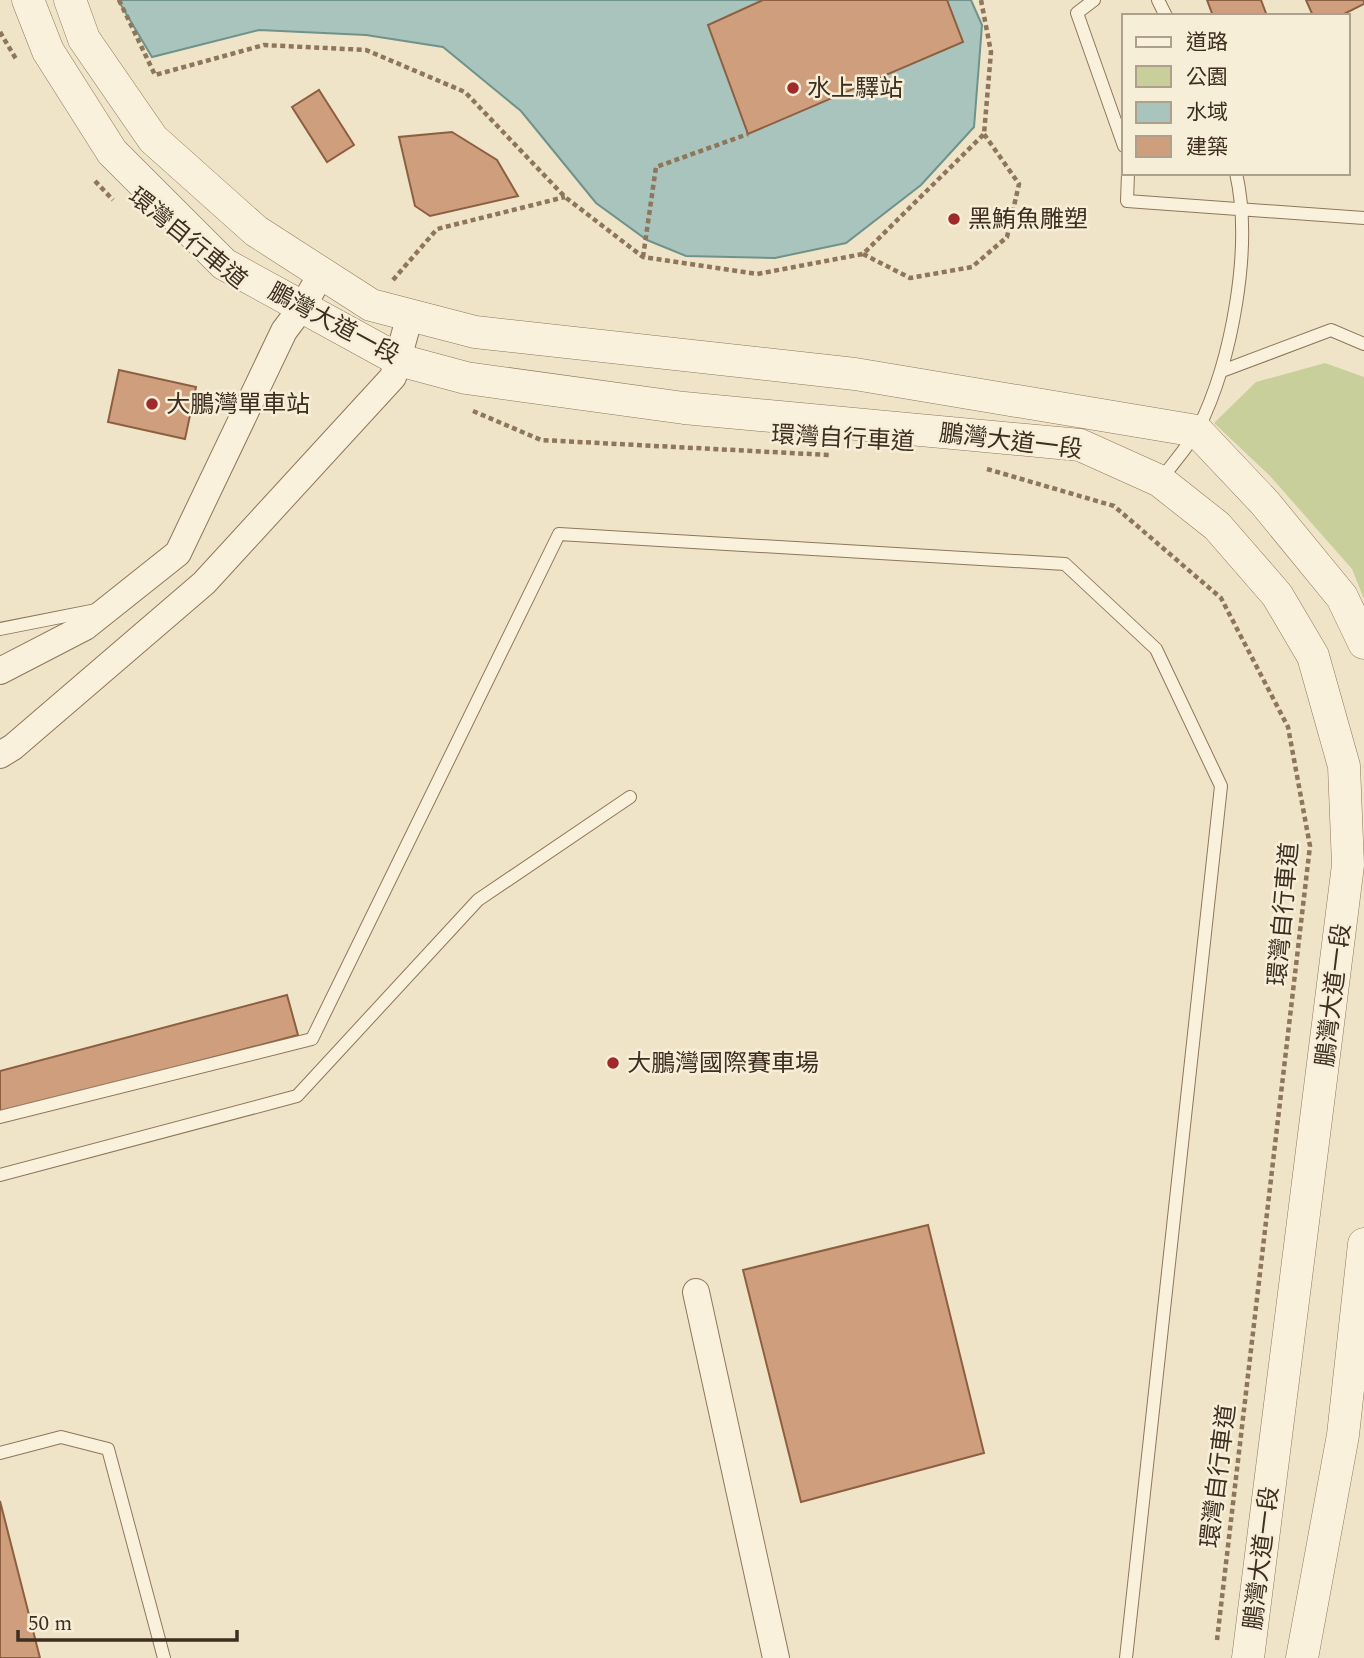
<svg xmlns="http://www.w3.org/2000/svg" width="1364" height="1658" viewBox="0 0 1364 1658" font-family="Spectral,'Noto Sans TC',serif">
<rect width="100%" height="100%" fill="#f0e4c8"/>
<path fill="#c9cf9b" d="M 1325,363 L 1364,377 L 1364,599 L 1352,569 L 1270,476 L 1214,423 L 1256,382 Z"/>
<path fill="#a9c4bc" stroke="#6f938a" stroke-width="2" d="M 118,0 L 971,0 L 982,25 L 974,127 L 921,185 L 846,243 L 775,258 L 686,256 L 647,240 L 596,203 L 521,111 L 443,47 L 366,35 L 259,30 L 152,57 Z"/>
<path fill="#cf9f7d" stroke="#8d5f41" stroke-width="2" d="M 763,0 L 947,0 L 963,42 L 748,134 L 708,25 Z
M 1207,0 L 1261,0 L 1267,16 L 1213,16 Z
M 1306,0 L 1364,0 L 1364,4 L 1340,16 L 1313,16 Z
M 319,90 L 354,145 L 327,162 L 292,107 Z
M 452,132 L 497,160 L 518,196 L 430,216 L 415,206 L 399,137 Z
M 119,370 L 196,387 L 185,439 L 108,422 Z
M 287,995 L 298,1035 L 0,1114 L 0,1071 Z
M 928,1225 L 984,1453 L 801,1502 L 743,1270 Z
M 0,1501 L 40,1658 L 0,1658 Z"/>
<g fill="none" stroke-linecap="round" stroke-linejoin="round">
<g stroke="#8d765c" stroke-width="14">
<path id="service" d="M 1094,0 L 1077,13 L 1124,146
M 1158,0 L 1166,16
M 1128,173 L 1127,201 L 1364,218
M 1222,371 L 1331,330 L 1364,344
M 1160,481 C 1172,464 1188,447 1198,429 C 1232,361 1253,247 1236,173
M 0,629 L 96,610
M 0,1117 L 312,1039 L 559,534 L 1065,564 L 1156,649 L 1221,786 L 1126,1658
M 0,1175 L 297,1096 L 478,900 L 630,797
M 0,1453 L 61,1437 L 108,1449 L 164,1658"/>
</g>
<g stroke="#8d765c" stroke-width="28">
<path id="minor" d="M 0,671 L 85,627 L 178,553 L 284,331 L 302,307 L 322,273
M 0,755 L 13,747 L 204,583 L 393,377 L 410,315
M 696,1292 L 776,1658"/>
</g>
<g stroke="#8d765c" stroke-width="33">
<path id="tertiary" d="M 28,0 L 48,51 L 112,152 L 224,264 L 399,360 L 466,378 L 684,408 L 1080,445 L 1160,481 L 1217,526 L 1277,595 L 1313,656 L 1344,766 L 1348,865 L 1248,1658
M 70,0 L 84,39 L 153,139 L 256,231 L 371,305 L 475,332 L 855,374 L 1197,431 L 1265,503 L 1342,597 L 1364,643
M 1302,1658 L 1343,1435 L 1364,1244"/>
</g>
<path stroke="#8d765c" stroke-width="4.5" stroke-dasharray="5 3.5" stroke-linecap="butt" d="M 119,0 L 155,75 L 264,45 L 366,50 L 465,92 L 565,197 L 643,257 L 757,274 L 863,254 L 984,134 L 991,52 L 981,0
M 0,32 L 16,59
M 95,181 L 113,200
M 863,254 L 910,278 L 972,267 L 1007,237 L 1019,184 L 984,134
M 643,257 L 656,167 L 748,134
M 393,280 L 437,229 L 565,197
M 473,411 L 541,440 L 829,455
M 987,469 L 1114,506 L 1221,598 L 1288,727 L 1310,846 L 1217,1640"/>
<use href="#service" stroke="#faf1dc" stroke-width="12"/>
<use href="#minor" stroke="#faf1dc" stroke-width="26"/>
<use href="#tertiary" stroke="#faf1dc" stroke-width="32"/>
</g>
<g fill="#9e2a2b" stroke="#f7eed8" stroke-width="2.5">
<circle cx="793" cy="88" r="7"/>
<circle cx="954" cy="219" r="7"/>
<circle cx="152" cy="404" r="7"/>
<circle cx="613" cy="1063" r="7"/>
</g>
<g text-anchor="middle" stroke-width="5" stroke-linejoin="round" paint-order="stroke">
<g font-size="24" fill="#3d2e20" stroke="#f7eed8" text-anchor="start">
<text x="807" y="96">水上驛站</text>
<text x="968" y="227">黑鮪魚雕塑</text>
<text x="166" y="412">大鵬灣單車站</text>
<text x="627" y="1071">大鵬灣國際賽車場</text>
</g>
<g font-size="24" fill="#3d2e20" stroke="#f7eed8">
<text transform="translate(188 238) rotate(39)" y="8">環灣自行車道</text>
<text transform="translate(334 323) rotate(28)" y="8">鵬灣大道一段</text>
<text transform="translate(843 438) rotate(3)" y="8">環灣自行車道</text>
<text transform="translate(1011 441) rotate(7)" y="8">鵬灣大道一段</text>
<text transform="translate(1283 914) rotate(-85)" y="8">環灣自行車道</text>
<text transform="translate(1333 995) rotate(-83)" y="8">鵬灣大道一段</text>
<text transform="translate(1218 1476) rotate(-83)" y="8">環灣自行車道</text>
<text transform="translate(1261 1558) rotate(-83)" y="8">鵬灣大道一段</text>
</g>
</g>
<rect x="1122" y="14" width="228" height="161" fill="#f7eed8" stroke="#ada18e" stroke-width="2"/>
<rect x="1136" y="37" width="35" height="10" fill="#faf1dc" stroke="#ada18e" stroke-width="2"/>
<text x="1186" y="49" font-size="21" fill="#3d2e20">道路</text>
<rect x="1136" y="66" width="35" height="21" fill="#c9cf9b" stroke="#ada18e" stroke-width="2"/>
<text x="1186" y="84" font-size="21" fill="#3d2e20">公園</text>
<rect x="1136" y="102" width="35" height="21" fill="#a9c4bc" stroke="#ada18e" stroke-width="2"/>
<text x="1186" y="119" font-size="21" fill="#3d2e20">水域</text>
<rect x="1136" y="136" width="35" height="21" fill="#cf9f7d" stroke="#ada18e" stroke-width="2"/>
<text x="1186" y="154" font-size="21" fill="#3d2e20">建築</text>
<path d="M18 1630v10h219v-10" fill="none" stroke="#3d2e20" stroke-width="3.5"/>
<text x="28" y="1630" font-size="21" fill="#3d2e20" stroke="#f7eed8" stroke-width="5" paint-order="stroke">50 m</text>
</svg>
